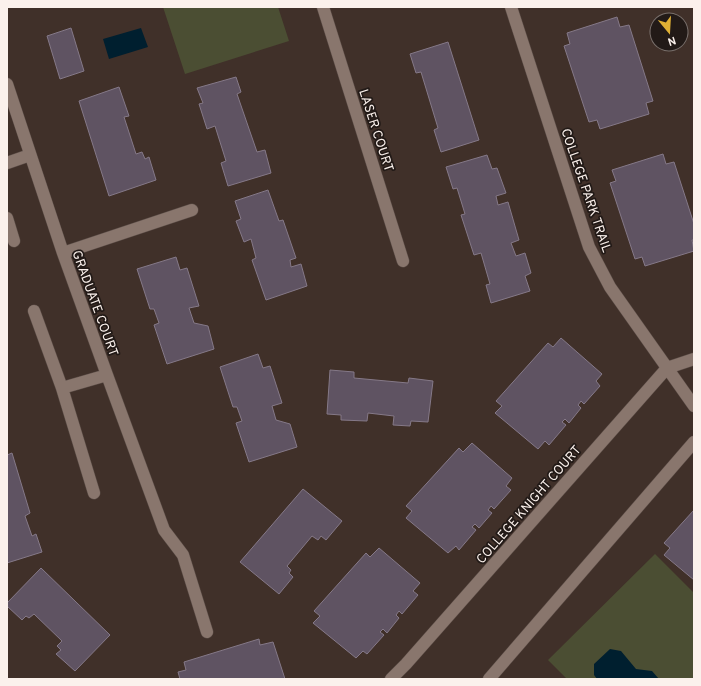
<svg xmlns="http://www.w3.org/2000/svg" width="701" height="686" viewBox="0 0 701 686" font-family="Overpass,sans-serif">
<rect width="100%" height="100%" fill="#403029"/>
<path fill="#4b4e33" d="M 163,7 L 278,7 L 289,41 L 185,74 Z
M 655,554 L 694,593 L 694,679 L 567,679 L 548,660 Z"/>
<path fill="#001f2f" d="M 141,28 L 148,47 L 109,59 L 103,39 Z
M 610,649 L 621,651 L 636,669 L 652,671 L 659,679 L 597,679 L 594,675 L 594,664 Z"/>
<path fill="#5f5362" stroke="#857988" d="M 617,17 L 620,27 L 629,25 L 653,101 L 646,103 L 649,114 L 600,129 L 597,120 L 589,122 L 564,46 L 570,44 L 567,33 Z
M 71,28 L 84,71 L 60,79 L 47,36 Z
M 448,42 L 479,140 L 441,152 L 434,130 L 438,128 L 421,72 L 416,73 L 410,54 Z
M 236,77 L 241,92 L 237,94 L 257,152 L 265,150 L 271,173 L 228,186 L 221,163 L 226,161 L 215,126 L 207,129 L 199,104 L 203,103 L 197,88 Z
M 119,87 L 129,116 L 124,117 L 136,154 L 142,152 L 145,159 L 149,157 L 156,180 L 109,196 L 79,101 Z
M 663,154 L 666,164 L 674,162 L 694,224 L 694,240 L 692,240 L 694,251 L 645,266 L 642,257 L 635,259 L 610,183 L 616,181 L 612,170 Z
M 487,155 L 492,169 L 497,168 L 506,193 L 496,196 L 498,205 L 508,202 L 519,240 L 511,243 L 516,256 L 525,253 L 531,273 L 525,276 L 530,291 L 491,303 L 486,285 L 490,284 L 481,253 L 474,255 L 461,215 L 465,214 L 457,188 L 453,189 L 446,167 Z
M 268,190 L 279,221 L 283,220 L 296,258 L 290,260 L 291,267 L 301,264 L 307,286 L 266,300 L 252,260 L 256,258 L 251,239 L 244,242 L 236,221 L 241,219 L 235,201 Z
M 176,257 L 180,270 L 187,268 L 199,306 L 189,308 L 194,323 L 208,326 L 214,349 L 167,364 L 154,325 L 159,323 L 154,309 L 150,309 L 137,269 Z
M 561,338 L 602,374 L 596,381 L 600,386 L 584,404 L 581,401 L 578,405 L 581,408 L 569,423 L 565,419 L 562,422 L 566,425 L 549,445 L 545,441 L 538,449 L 495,413 L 502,406 L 496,401 L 548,343 L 553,347 Z
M 258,354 L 263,368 L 270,366 L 282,403 L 272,406 L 276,420 L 290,424 L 297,447 L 249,462 L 236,423 L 242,421 L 237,407 L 233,407 L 220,367 Z
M 330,370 L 354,372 L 354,378 L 408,383 L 409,378 L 433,381 L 428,422 L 411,421 L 410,426 L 393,425 L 394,416 L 368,413 L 367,421 L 341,420 L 341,415 L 327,414 Z
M 472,443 L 512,478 L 506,486 L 511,490 L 494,509 L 491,506 L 488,510 L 492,513 L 479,528 L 475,524 L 472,527 L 476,530 L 459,550 L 456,546 L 448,553 L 406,518 L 412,511 L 406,506 L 459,448 L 463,452 Z
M 12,453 L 30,513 L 25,516 L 32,536 L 36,534 L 42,552 L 7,563 L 7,455 Z
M 303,489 L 342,521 L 326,540 L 321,536 L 318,540 L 312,536 L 287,566 L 291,570 L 289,573 L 293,577 L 279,594 L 240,562 Z
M 694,510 L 694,580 L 664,555 L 670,548 L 664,543 Z
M 379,548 L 420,583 L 413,591 L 418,595 L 402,614 L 399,611 L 396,615 L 399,618 L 387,633 L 383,629 L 380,632 L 384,635 L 367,654 L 363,651 L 356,658 L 313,623 L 320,616 L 314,611 L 366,553 L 370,557 Z
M 41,568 L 110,635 L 75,671 L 56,654 L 61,650 L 57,646 L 62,641 L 34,614 L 29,618 L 26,616 L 22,620 L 7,606 L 7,603 Z
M 259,639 L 260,645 L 273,642 L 285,679 L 180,679 L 178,672 L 186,670 L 184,662 Z"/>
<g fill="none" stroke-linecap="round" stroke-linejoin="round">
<g stroke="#5a4c46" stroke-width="13">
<path id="minor" d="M 323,7 L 403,261
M 511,7 L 589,247 L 610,287 L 694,406
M 7,84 L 63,253 L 107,375 L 164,530 L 183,555 L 207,632
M 7,163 L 30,155
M 7,218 L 14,241
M 63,253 L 192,210
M 34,311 L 62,388
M 94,493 L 62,388 L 107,375
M 391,679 L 406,664 L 667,368 L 694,359
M 489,679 L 694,442"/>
</g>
<use href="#minor" stroke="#89766d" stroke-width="12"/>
</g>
<g text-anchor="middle" stroke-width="3.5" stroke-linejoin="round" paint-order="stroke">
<g font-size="13" fill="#fbf1ec" stroke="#221a17">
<text transform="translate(377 130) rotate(72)" y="5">LASER COURT</text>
<text transform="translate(587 190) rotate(71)" y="5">COLLEGE PARK TRAIL</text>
<text transform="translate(96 303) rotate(70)" y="5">GRADUATE COURT</text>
<text transform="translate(528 504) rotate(-49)" y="5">COLLEGE KNIGHT COURT</text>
</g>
</g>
<rect width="701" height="686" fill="none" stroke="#fbf1ec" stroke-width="16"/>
<g transform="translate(669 32) rotate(162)"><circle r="19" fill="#221a17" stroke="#79706c"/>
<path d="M0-3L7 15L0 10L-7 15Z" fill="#dfb034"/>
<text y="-6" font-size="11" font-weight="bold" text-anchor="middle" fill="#fbf1ec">N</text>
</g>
</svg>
